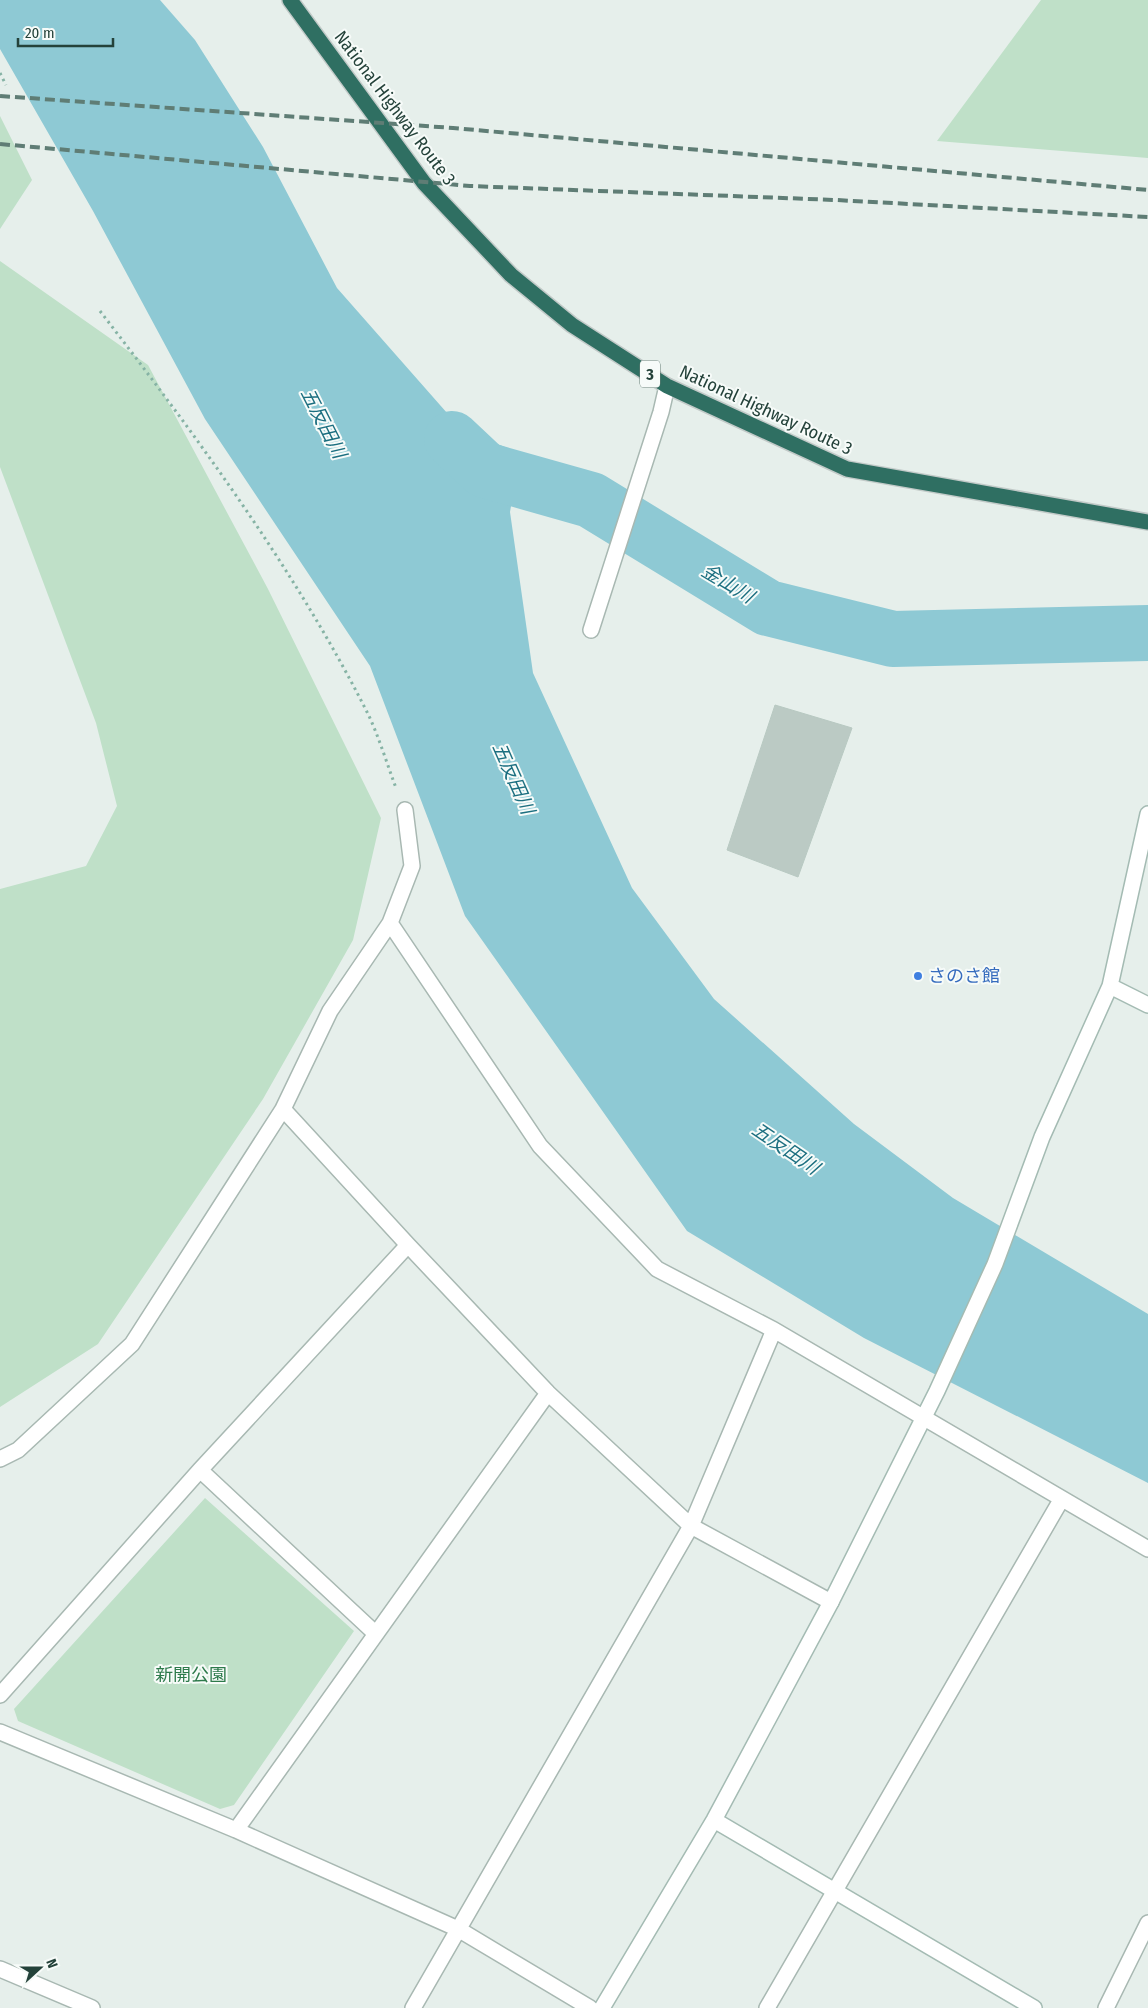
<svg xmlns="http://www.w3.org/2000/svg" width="1148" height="2008" viewBox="0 0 1148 2008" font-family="'Fira Sans Condensed','Noto Sans JP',sans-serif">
<rect width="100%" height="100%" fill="#e6efeb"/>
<path fill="#bfe0c8" d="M 1041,0 L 1148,0 L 1148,158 L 937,141 Z
M 0,116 L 32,180 L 0,229 Z
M 0,261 L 148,365 L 268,589 L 381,818 L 353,940 L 263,1099 L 98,1344 L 0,1407 L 0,889 L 86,866 L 117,806 L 96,723 L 0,467 Z
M 205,1498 L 354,1631 L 234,1805 L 220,1809 L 18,1721 L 14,1709 Z"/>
<path fill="#8ec9d4" d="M 0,0 L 160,0 L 195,40 L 263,147 L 337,288 L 462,430 L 520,453 L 510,512 L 533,673 L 632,888 L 714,999 L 854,1124 L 953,1198 L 1148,1314 L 1148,1483 L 864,1338 L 687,1231 L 465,916 L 370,666 L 205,419 L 93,211 L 0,49 Z"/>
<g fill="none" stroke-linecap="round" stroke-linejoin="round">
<path stroke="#8ec9d4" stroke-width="56" d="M 452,439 L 485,470 L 591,500 L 768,608 L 893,639 L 1148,633"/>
</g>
<path fill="#bbcac4" stroke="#b8c9c2" d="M 775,705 L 852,728 L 798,877 L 727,850 Z"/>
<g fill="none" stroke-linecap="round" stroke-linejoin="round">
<g stroke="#a8b8b2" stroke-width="18">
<path id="street" d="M 591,630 L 661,412 L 667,386
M 390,923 L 540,1146 L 657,1269 L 774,1330 L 1148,1549
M 283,1109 L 408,1245 L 548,1393 L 691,1526 L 831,1602
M 0,1459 L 18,1450 L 132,1344 L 283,1109 L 330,1011 L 390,923 L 412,866 L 405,810
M 200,1470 L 376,1634
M 0,1695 L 200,1470 L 408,1245
M 0,1732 L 236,1830 L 458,1929 L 590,2008
M 236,1830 L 548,1393
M 0,1969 L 92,2008
M 413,2008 L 691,1526 L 774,1330
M 767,2008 L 1061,1500
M 1106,2008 L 1148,1923"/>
</g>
<g stroke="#a4bbb3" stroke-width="18">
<path id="secondary" d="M 1110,986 L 1148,1005
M 714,1820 L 1034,2008
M 602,2008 L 714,1820 L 831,1602 L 937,1391 L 995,1264 L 1042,1137 L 1110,986 L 1148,814"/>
</g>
<g stroke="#c2cac8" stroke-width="18">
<path id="highway" d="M 290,0 L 424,183 L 511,275 L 572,325 L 667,386 L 847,469 L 1148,522"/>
</g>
<path stroke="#86b3a5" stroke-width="3" stroke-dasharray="2.5 4" stroke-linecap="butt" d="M 0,73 L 6,85
M 100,311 C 197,437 296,571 368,714 C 379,737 387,764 396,788"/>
<use href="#street" stroke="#fff" stroke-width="15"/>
<use href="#secondary" stroke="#fff" stroke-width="15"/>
<use href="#highway" stroke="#2f6f62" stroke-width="15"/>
<path stroke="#5f7d75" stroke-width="4" stroke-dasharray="10 5" stroke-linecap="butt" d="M 0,96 L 453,128 L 1148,190
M 0,144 L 470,186 L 836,200 L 1148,217"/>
</g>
<circle fill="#3f7fe0" stroke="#f7fbf9" stroke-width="2" cx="918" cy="976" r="5"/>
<g text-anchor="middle" stroke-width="4" stroke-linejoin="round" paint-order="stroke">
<rect fill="#f7fbf9" stroke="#637a73" stroke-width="1" x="640" y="360.5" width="20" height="27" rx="4"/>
<g font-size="16" font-weight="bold" fill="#24423a">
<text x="650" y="380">3</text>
</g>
<g font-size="18" fill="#24423a" stroke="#f7fbf9">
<text transform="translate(395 108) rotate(53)" y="6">National Highway Route 3</text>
<text transform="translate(766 410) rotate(25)" y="6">National Highway Route 3</text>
</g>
<g font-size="18" fill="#366cbe" stroke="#f7fbf9" text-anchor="start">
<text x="928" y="982">さのさ館</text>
</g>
<g font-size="18" fill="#2d7a4b" stroke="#f7fbf9">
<text x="191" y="1681">新開公園</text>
</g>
<g font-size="19" font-style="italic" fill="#1c6f80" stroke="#f7fbf9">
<text transform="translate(324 423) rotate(63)" y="7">五反田川</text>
<text transform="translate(728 583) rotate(31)" y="7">金山川</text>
<text transform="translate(514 778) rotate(66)" y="7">五反田川</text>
<text transform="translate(786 1148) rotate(34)" y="7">五反田川</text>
</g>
</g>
<g transform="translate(40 1968) rotate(69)" stroke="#f7fbf9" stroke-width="4" paint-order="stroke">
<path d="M0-4L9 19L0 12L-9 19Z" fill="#24423a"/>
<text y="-8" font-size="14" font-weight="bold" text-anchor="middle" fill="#24423a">N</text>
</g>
<path d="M18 38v8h95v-8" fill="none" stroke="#24423a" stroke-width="2.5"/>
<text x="25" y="38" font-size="15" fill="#24423a" stroke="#f7fbf9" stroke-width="4" paint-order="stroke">20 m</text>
</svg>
